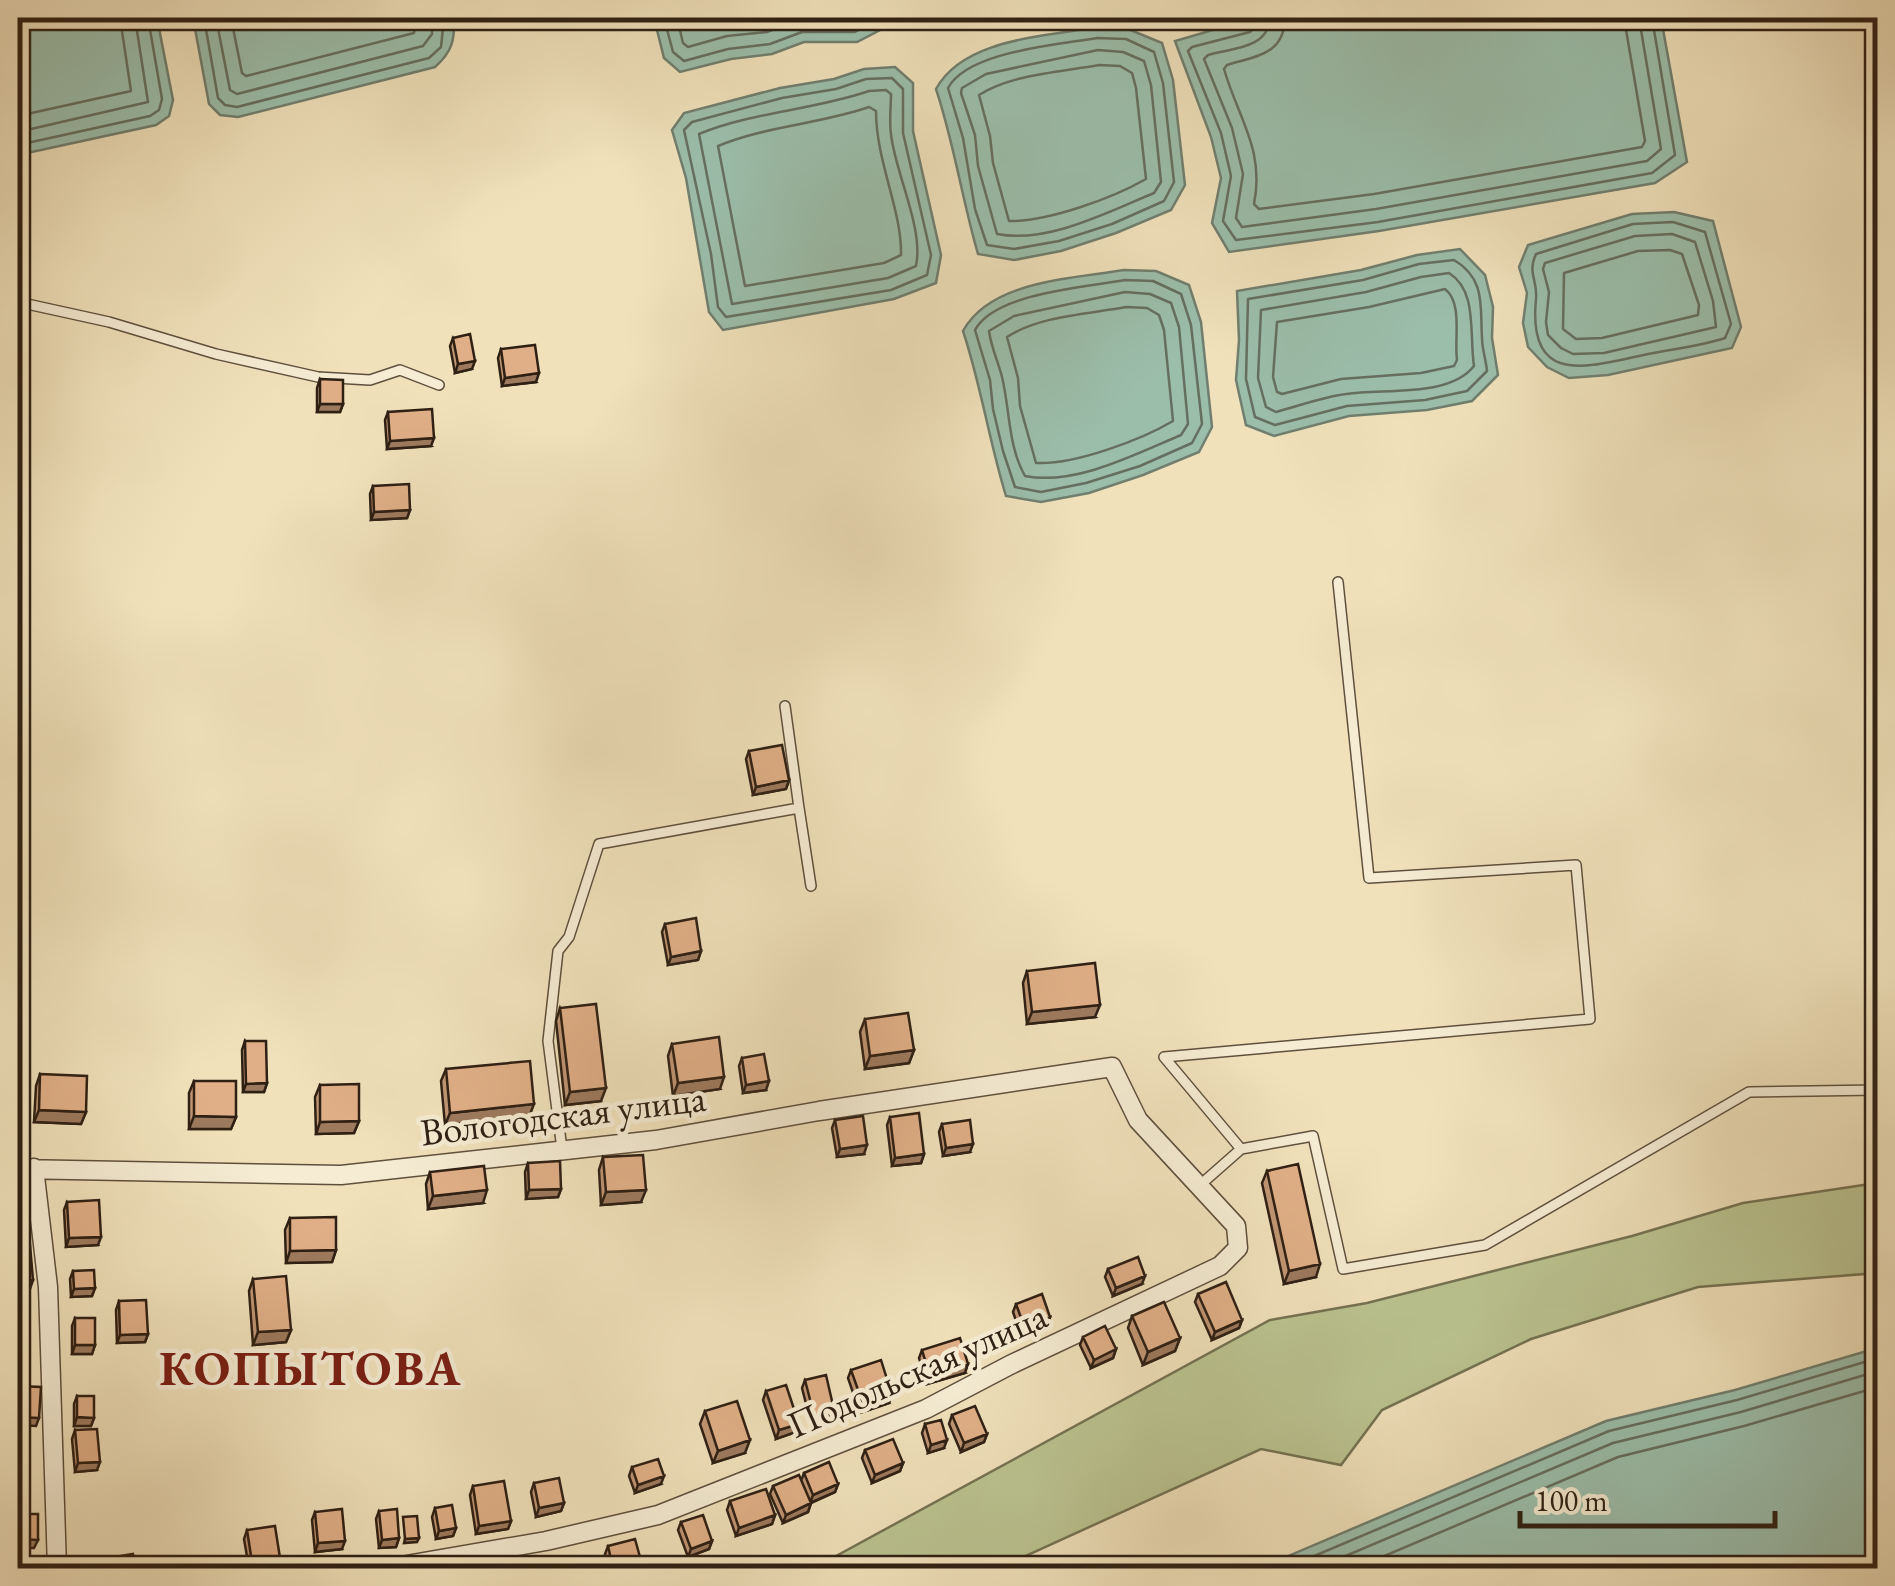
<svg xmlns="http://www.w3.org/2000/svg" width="1895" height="1586" viewBox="0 0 1895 1586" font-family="'EB Garamond',serif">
<rect width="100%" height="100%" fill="#f0e1bb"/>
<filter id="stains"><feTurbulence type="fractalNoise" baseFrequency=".002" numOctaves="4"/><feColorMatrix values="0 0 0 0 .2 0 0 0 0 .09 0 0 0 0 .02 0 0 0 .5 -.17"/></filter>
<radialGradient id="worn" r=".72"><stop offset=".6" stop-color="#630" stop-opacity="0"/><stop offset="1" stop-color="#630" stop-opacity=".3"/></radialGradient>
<path fill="#bac390" stroke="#747252" stroke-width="2.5" d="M 1877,1183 L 1877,1273 L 1698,1287 L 1531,1339 L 1382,1410 L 1341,1465 L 1261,1449 L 999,1568 L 814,1568 L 1270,1320 L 1367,1303 L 1632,1236 L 1743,1203 Z"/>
<path fill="#9bbeab" stroke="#707f6f" stroke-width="2.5" d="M 18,18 L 157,18 L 173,100 L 169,116 L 156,125 L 18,155 Z
M 193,18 L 454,18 C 455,40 452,52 435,67 L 238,117 L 220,115 L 209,104 Z
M 654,18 L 881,18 L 882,29 L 857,42 L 804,42 L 772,54 L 731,59 L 680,72 L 664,58 Z
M 1278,18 L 1661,18 L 1687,162 L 1655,183 L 1379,231 L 1229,252 L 1212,223 L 1221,178 L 1211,137 L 1175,41 L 1230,25 Z
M 1097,27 L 1128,29 L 1162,43 L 1173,80 L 1185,185 L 1171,210 L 1116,233 L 1061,251 L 1014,260 L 978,254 C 962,199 954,143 936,89 C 964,38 1045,37 1097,27 Z
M 895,67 L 913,83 L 913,131 L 941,255 L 936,283 L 894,299 L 723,330 L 709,312 L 686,178 L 672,130 L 684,113 L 780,88 L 834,79 L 864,69 Z
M 1674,212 L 1713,221 L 1741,327 L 1732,348 L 1608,375 L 1569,378 L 1547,367 L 1528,347 L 1523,323 L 1527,293 L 1519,267 L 1528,245 L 1632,214 Z
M 1460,249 L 1485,275 L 1493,307 L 1492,338 L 1498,375 L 1472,401 L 1427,410 L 1349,416 L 1274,436 L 1246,425 L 1236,380 L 1239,340 L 1237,291 L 1361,270 L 1417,255 Z
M 1124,270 L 1156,271 L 1189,285 L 1201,322 L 1212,427 L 1199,452 L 1143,475 L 1089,493 L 1041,502 L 1006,496 C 989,441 981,385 963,331 C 991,280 1073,279 1124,270 Z
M 1877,1348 L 1877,1568 L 1260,1568 L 1606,1421 L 1735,1390 Z"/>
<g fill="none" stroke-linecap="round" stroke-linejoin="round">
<path stroke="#656f60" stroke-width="2.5" d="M 204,18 L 218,98 L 225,105 L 237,107 L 429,58 L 441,47 L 444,18
M 216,18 L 230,90 L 237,94 L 423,46 L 432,34 L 432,18
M 231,18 L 242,73 L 246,76 L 414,33 L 417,18
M 664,18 L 673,52 L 684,61 L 728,49 L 770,44 L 802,32 L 855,32 L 870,24 L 871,18
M 677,18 L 683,43 L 688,47 L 727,36 L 767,32 L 799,20 L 856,18
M 1258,18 L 1256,26 L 1250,32 L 1192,47 L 1188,51 L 1221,133 L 1231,176 L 1223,221 L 1236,240 L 1378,222 L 1652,173 L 1675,155 L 1652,18
M 1270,18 C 1268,49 1232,48 1208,55 L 1204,59 L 1232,128 L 1243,174 L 1236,218 L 1242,227 L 1376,209 L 1647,161 L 1661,149 L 1639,18
M 1285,18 C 1284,55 1256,56 1227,65 L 1224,69 C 1238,118 1265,150 1254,204 L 1259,209 L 1374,194 L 1642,147 L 1645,141 L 1624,18
M 1097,38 L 1126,39 L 1154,52 L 1163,83 L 1174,182 L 1164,201 L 1112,224 L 1059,241 L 1014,249 L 987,245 L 975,209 L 963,138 L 948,88 C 968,51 1058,45 1097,38 Z
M 1098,50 L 1123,52 L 1144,61 L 1151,85 L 1161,182 L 1154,193 C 1108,212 1047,244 997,234 L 978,166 L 975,135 L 961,93 L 962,88 L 986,74 Z
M 1099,65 L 1120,66 L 1132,73 L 1136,88 L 1146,179 C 1113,198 1047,222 1009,221 L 993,163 L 990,136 L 979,95 C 1012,74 1061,72 1099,65 Z
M 892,78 L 903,89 L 903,133 L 931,255 L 927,275 L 891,290 L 726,317 L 718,307 L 711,254 L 684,130 L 692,122 L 782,98 L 836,89 L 866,79 Z
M 869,91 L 886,90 L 891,94 C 891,107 889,121 891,134 C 895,173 924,228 916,266 L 888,278 L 732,304 L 699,134 C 752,112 814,110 869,91 Z
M 869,107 L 876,111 C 876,162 902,210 901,255 L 884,263 L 745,286 L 718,146 C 766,126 820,124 869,107 Z
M 18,116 L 131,91 L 120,18
M 18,132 L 148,102 L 135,18
M 18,145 L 150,116 L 159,110 L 162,99 L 148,18
M 1673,222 L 1705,232 L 1731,324 L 1725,338 C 1701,346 1673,349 1648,354 C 1590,366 1527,389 1536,299 C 1538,280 1527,274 1536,254 L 1633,224 Z
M 1672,234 L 1695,242 L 1713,301 L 1716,327 L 1604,353 L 1573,354 L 1561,348 L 1548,335 L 1546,322 L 1549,292 L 1543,269 L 1545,263 L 1635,236 Z
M 1670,250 L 1682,254 L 1699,305 L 1698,315 L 1602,338 L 1576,339 L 1563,329 L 1564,273 L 1638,251 Z
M 1454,260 C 1486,279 1480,306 1482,338 C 1482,349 1486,360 1487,371 L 1467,391 L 1425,400 L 1347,406 L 1275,425 L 1255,417 L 1246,379 L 1248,299 L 1363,280 L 1419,264 Z
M 1449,273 C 1478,291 1469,334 1474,366 C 1449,398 1383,388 1346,394 C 1322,397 1299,406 1276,412 L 1266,407 L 1258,378 L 1261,310 L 1366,292 L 1421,277 Z
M 1125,280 L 1153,281 L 1181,294 L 1191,325 L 1202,424 L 1192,443 L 1140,466 L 1086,483 L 1041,492 L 1015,487 L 1003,451 L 993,409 L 990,380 L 975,330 C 995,293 1086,287 1125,280 Z
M 1445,289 C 1463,303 1454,339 1457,360 L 1454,366 L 1421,373 L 1341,379 L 1282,394 L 1277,392 L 1273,377 L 1277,322 L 1369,307 Z
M 1125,292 L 1150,294 L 1171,303 L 1179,327 L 1188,424 L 1181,435 C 1136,454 1075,486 1025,476 C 1008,446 1010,410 1002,377 C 998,361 991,347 989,331 L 1014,316 Z
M 1126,307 L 1147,308 L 1159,315 L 1164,330 L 1173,421 C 1141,440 1074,465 1036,463 L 1020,406 L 1018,378 L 1007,337 C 1039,316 1088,314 1126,307 Z
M 1286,1568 L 1609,1431 L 1737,1400 L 1878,1358
M 1317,1568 L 1613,1443 L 1741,1412 L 1878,1371
M 1356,1568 L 1618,1457 L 1744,1426 L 1878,1387"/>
<g stroke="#5f503e" stroke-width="12">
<path id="lane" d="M 18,302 L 109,322 L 216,354 L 318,377 L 370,380 L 400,370 L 439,385
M 799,808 L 811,886
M 562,1149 L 548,1041 L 558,951 L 569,937 L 599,844 L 799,808 L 785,706
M 1241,1149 L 1164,1057 L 1590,1019 L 1576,865 L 1369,878 L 1338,582
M 1199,1186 L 1241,1149 L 1313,1136 L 1343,1269 L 1485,1245 L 1749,1092 L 1878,1090"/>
</g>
<g stroke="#5f503e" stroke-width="21">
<path id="street" d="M 34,1168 L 48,1287 L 57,1568
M 18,1169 L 341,1175 L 656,1140 L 819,1111 L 1112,1067 L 1138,1120 L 1236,1226 L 1238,1248 L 1220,1266 L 1010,1365 L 926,1409 L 658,1515 L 546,1541 L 389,1568"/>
</g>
<use href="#lane" stroke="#f5ecd3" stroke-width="9"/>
<use href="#street" stroke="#f5ecd3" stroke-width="18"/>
</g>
<path fill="#c19674" stroke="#2f2014" stroke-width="2.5" d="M 453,338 L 472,369 L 455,373 L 450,346 Z
M 501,349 L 536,382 L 502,386 L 498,358 Z
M 320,379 L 343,404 L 340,412 L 317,412 L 317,388 Z
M 388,412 L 431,446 L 387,449 L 385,420 Z
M 373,486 L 410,510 L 407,518 L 371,520 L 370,494 Z
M 749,751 L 789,780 L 786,789 L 753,795 L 746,759 Z
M 665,924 L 701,951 L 698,960 L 668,965 L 662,932 Z
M 1027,971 L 1095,1017 L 1027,1024 L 1023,983 Z
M 560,1008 L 601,1101 L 565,1105 L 556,1021 Z
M 865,1019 L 914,1050 L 909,1063 L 865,1069 L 860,1032 Z
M 245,1041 L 267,1083 L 264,1092 L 243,1092 L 242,1050 Z
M 672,1044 L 720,1089 L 673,1096 L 668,1056 Z
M 742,1058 L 766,1090 L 743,1093 L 739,1066 Z
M 446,1069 L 529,1117 L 445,1125 L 441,1081 Z
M 40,1074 L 86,1112 L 81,1124 L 34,1122 L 36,1086 Z
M 194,1081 L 236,1117 L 231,1129 L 189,1129 L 189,1093 Z
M 320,1085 L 359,1121 L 354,1133 L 316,1134 L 315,1097 Z
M 890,1117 L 924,1154 L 921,1163 L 892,1166 L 887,1125 Z
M 835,1120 L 864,1154 L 837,1157 L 832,1128 Z
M 942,1124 L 970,1152 L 943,1156 L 939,1132 Z
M 603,1157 L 641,1202 L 601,1205 L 599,1170 Z
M 528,1163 L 561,1189 L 558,1197 L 526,1199 L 525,1172 Z
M 1267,1171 L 1316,1277 L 1284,1284 L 1262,1183 Z
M 430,1172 L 483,1203 L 428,1209 L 426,1184 Z
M 67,1202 L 98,1245 L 66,1247 L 64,1210 Z
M 290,1218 L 336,1250 L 332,1262 L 286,1263 L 285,1230 Z
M 1108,1269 L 1142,1284 L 1113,1296 L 1105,1277 Z
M 73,1271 L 95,1288 L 92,1296 L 71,1297 L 70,1279 Z
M 253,1279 L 291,1330 L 286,1342 L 253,1345 L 249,1291 Z
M 1198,1294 L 1242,1320 L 1239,1328 L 1212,1340 L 1195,1302 Z
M 119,1301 L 148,1334 L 145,1342 L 117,1343 L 116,1310 Z
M 1016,1304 L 1050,1317 L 1047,1326 L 1021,1335 L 1013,1312 Z
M 1132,1316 L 1180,1338 L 1175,1351 L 1143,1365 L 1128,1328 Z
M 75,1318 L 95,1345 L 92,1354 L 72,1354 L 72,1326 Z
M 1083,1337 L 1116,1349 L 1113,1358 L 1091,1368 L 1080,1345 Z
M 922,1350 L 965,1373 L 927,1384 L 919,1358 Z
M 851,1370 L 889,1403 L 860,1413 L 848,1378 Z
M 805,1380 L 832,1422 L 812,1427 L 802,1388 Z
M 766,1391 L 796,1432 L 776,1439 L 763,1400 Z
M 77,1396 L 94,1418 L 91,1426 L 74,1426 L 74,1404 Z
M 705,1411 L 745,1453 L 713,1463 L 700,1424 Z
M 952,1415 L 987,1434 L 984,1442 L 961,1452 L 949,1424 Z
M 925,1424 L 944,1448 L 928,1453 L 922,1433 Z
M 75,1430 L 97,1470 L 75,1472 L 72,1439 Z
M 865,1450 L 903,1463 L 900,1471 L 872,1483 L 862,1458 Z
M 632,1467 L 661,1484 L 635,1493 L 629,1476 Z
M 804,1473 L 838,1484 L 835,1492 L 811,1503 L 808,1512 L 783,1523 L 770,1494 L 773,1486 L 801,1481 Z
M 534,1483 L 564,1503 L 561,1511 L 536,1517 L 531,1492 Z
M 473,1486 L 511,1521 L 508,1529 L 476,1534 L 470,1495 Z
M 730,1501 L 775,1515 L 772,1524 L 736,1536 L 727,1510 Z
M 435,1508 L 456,1528 L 453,1536 L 436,1539 L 432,1517 Z
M 379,1511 L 399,1538 L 396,1547 L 379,1548 L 376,1519 Z
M 315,1512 L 342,1549 L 315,1552 L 312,1520 Z
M 681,1522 L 712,1541 L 709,1549 L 688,1557 L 678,1530 Z
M 247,1530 L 276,1566 L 249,1568 L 244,1539 Z
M 608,1546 L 643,1568 L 608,1568 L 605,1554 Z"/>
<path fill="#9d7a5e" stroke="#2f2014" stroke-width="2.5" d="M 475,361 L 472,369 L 455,373 L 458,364 Z
M 539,373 L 536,382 L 502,386 L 505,378 Z
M 320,404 L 343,404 L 340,412 L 317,412 Z
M 434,438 L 431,446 L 387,449 L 390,441 Z
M 410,510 L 407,518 L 371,520 L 374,512 Z
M 789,780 L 786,789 L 753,795 L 756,787 Z
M 701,951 L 698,960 L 668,965 L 671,957 Z
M 1100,1005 L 1095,1017 L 1027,1024 L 1032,1012 Z
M 914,1050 L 909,1063 L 865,1069 L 870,1056 Z
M 724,1077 L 720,1089 L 673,1096 L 678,1083 Z
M 769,1081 L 766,1090 L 743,1093 L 746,1085 Z
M 267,1083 L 264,1092 L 243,1092 L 246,1084 Z
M 606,1088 L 601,1101 L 565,1105 L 570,1092 Z
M 534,1104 L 529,1117 L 445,1125 L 450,1113 Z
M 39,1110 L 86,1112 L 81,1124 L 34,1122 Z
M 194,1116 L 236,1117 L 231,1129 L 189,1129 Z
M 359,1121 L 354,1133 L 316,1134 L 320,1122 Z
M 973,1144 L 970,1152 L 943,1156 L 946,1148 Z
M 867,1145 L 864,1154 L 837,1157 L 840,1149 Z
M 924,1154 L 921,1163 L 892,1166 L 895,1158 Z
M 561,1189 L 558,1197 L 526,1199 L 529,1190 Z
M 487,1190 L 483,1203 L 428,1209 L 433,1196 Z
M 646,1190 L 641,1202 L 601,1205 L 606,1192 Z
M 101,1237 L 98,1245 L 66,1247 L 69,1238 Z
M 336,1250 L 332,1262 L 286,1263 L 290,1251 Z
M 1320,1264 L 1316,1277 L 1284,1284 L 1289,1271 Z
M 1145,1276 L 1142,1284 L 1113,1296 L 1116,1288 Z
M 33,1280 L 30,1289 L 18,1289 L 18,1281 Z
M 95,1288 L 92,1296 L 71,1297 L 74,1289 Z
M 1050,1317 L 1047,1326 L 1021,1335 L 1024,1326 Z
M 1242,1320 L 1239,1328 L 1212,1340 L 1215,1332 Z
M 291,1330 L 286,1342 L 253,1345 L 258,1332 Z
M 148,1334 L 145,1342 L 117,1343 L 120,1335 Z
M 1180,1338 L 1175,1351 L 1143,1365 L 1148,1352 Z
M 75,1345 L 95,1345 L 92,1354 L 72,1354 Z
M 1116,1349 L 1113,1358 L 1091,1368 L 1094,1360 Z
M 968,1364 L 965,1373 L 927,1384 L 930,1376 Z
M 892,1395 L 889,1403 L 860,1413 L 863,1404 Z
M 835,1414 L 832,1422 L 812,1427 L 815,1419 Z
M 18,1417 L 39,1418 L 36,1426 L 18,1425 Z
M 77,1417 L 94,1418 L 91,1426 L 74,1426 Z
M 799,1424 L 796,1432 L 776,1439 L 779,1430 Z
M 987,1434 L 984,1442 L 961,1452 L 964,1443 Z
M 750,1440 L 745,1453 L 713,1463 L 718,1451 Z
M 947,1440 L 944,1448 L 928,1453 L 931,1445 Z
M 100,1462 L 97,1470 L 75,1472 L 78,1463 Z
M 903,1463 L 900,1471 L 872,1483 L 875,1475 Z
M 664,1476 L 661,1484 L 635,1493 L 638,1485 Z
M 838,1484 L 835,1492 L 810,1503 L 813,1495 Z
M 564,1503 L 561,1511 L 536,1517 L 539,1508 Z
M 811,1503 L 808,1512 L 783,1523 L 786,1515 Z
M 775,1515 L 772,1524 L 736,1536 L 739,1528 Z
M 511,1521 L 508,1529 L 476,1534 L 479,1526 Z
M 456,1528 L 453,1536 L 436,1539 L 439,1531 Z
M 399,1538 L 396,1547 L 379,1548 L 382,1540 Z
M 419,1538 L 417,1542 L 404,1543 L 405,1539 Z
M 18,1539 L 38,1540 L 34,1548 L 18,1548 Z
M 345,1541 L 342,1549 L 315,1552 L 318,1543 Z
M 712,1541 L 709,1549 L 688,1557 L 691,1549 Z
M 280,1558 L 276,1566 L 250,1568 L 252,1562 Z"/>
<path fill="#e0af87" stroke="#2f2014" stroke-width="2.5" d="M 470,334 L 475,361 L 458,364 L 453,338 Z
M 535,345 L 539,373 L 505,378 L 501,349 Z
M 320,379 L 343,380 L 343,404 L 320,404 Z
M 432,409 L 434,438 L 390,441 L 388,412 Z
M 409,484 L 410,510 L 374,512 L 373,486 Z
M 782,745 L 789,780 L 756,787 L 749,751 Z
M 696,918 L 701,951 L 671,957 L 665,924 Z
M 1095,963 L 1100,1005 L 1032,1012 L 1027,971 Z
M 596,1004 L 606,1088 L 570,1092 L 560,1008 Z
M 908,1013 L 914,1050 L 870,1056 L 865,1019 Z
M 719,1037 L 724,1077 L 678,1083 L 672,1044 Z
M 245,1041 L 266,1041 L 267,1083 L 246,1084 Z
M 764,1054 L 769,1081 L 746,1085 L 742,1058 Z
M 530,1061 L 534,1104 L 450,1113 L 446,1069 Z
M 40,1074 L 87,1076 L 86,1112 L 39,1110 Z
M 194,1081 L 236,1081 L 236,1117 L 194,1116 Z
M 359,1084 L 359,1121 L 320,1122 L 320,1085 Z
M 919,1113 L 924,1154 L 895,1158 L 890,1117 Z
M 863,1116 L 867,1145 L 840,1149 L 835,1120 Z
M 970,1120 L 973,1144 L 946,1148 L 942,1124 Z
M 643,1155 L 646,1190 L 606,1192 L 603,1157 Z
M 560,1161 L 561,1189 L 529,1190 L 528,1163 Z
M 1298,1164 L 1320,1264 L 1289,1271 L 1267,1171 Z
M 484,1166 L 487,1190 L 433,1196 L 430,1172 Z
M 99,1200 L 101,1237 L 69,1238 L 67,1202 Z
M 336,1217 L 336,1250 L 290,1251 L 290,1218 Z
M 30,1245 L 33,1280 L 18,1281 L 18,1246 Z
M 1138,1257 L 1145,1276 L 1116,1288 L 1108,1269 Z
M 94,1270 L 95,1288 L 74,1289 L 73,1271 Z
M 286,1276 L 291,1330 L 258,1332 L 253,1279 Z
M 1226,1282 L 1242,1320 L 1215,1332 L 1198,1294 Z
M 1042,1294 L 1050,1317 L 1024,1326 L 1016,1304 Z
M 146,1300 L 148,1334 L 120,1335 L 119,1301 Z
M 1164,1302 L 1180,1338 L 1148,1352 L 1132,1316 Z
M 75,1318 L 95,1318 L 95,1345 L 75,1345 Z
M 1105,1326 L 1116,1349 L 1094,1360 L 1083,1337 Z
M 960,1338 L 968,1364 L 930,1376 L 922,1350 Z
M 881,1360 L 892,1395 L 863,1404 L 851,1370 Z
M 826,1375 L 835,1414 L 815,1419 L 805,1380 Z
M 786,1385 L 799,1424 L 779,1430 L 766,1391 Z
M 18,1386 L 41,1387 L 39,1418 L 18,1417 Z
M 77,1396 L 94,1396 L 94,1418 L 77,1417 Z
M 737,1401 L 750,1440 L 718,1451 L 705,1411 Z
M 975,1406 L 987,1434 L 964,1443 L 952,1415 Z
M 941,1420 L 947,1440 L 931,1445 L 925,1424 Z
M 97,1429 L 100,1462 L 78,1463 L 75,1430 Z
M 893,1439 L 903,1463 L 875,1475 L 865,1450 Z
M 658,1459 L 664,1476 L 638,1485 L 632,1467 Z
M 829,1462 L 838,1484 L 813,1495 L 804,1473 Z
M 799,1475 L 811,1503 L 786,1515 L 773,1486 Z
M 559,1478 L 564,1503 L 539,1508 L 534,1483 Z
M 504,1481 L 511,1521 L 479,1526 L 473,1486 Z
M 766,1489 L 775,1515 L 739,1528 L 730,1501 Z
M 452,1505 L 456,1528 L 439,1531 L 435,1508 Z
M 342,1509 L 345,1541 L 318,1543 L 315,1512 Z
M 397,1509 L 399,1538 L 382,1540 L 379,1511 Z
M 18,1514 L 38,1514 L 38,1540 L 18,1539 Z
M 703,1515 L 712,1541 L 691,1549 L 681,1522 Z
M 417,1516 L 419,1538 L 405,1539 L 403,1517 Z
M 275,1526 L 280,1558 L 252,1562 L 247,1530 Z
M 635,1539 L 643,1568 L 613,1568 L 608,1546 Z
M 133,1554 L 136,1568 L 115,1568 L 114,1557 Z
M 556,1557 L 559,1568 L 532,1568 L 531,1562 Z
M 94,1559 L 96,1568 L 78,1568 L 77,1562 Z"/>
<g text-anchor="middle" stroke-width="9" stroke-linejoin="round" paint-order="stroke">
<g font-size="38" fill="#2f2014" stroke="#f5ecd3">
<text transform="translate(563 1115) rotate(-7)" y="13">Вологодская улица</text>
<text transform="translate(917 1370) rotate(-24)" y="13">Подольская улица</text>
</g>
<g font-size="48" font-weight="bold" letter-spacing="2.5" fill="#7a1f14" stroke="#f5ecd3">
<text x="311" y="1385">КОПЫТОВА</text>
</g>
</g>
<rect width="1895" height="1586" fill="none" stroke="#f0e1bb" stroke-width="60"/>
<rect x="20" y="20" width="1855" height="1546" fill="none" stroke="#2f2014" stroke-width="5"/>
<rect x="30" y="30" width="1835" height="1526" fill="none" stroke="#2f2014" stroke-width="2.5"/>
<path d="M1520 1511v15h255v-15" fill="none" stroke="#2f2014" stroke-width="5"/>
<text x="1535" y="1511" font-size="30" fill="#2f2014" stroke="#f5ecd3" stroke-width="8" paint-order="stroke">100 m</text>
<rect width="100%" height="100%" filter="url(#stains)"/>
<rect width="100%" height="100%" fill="url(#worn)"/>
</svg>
